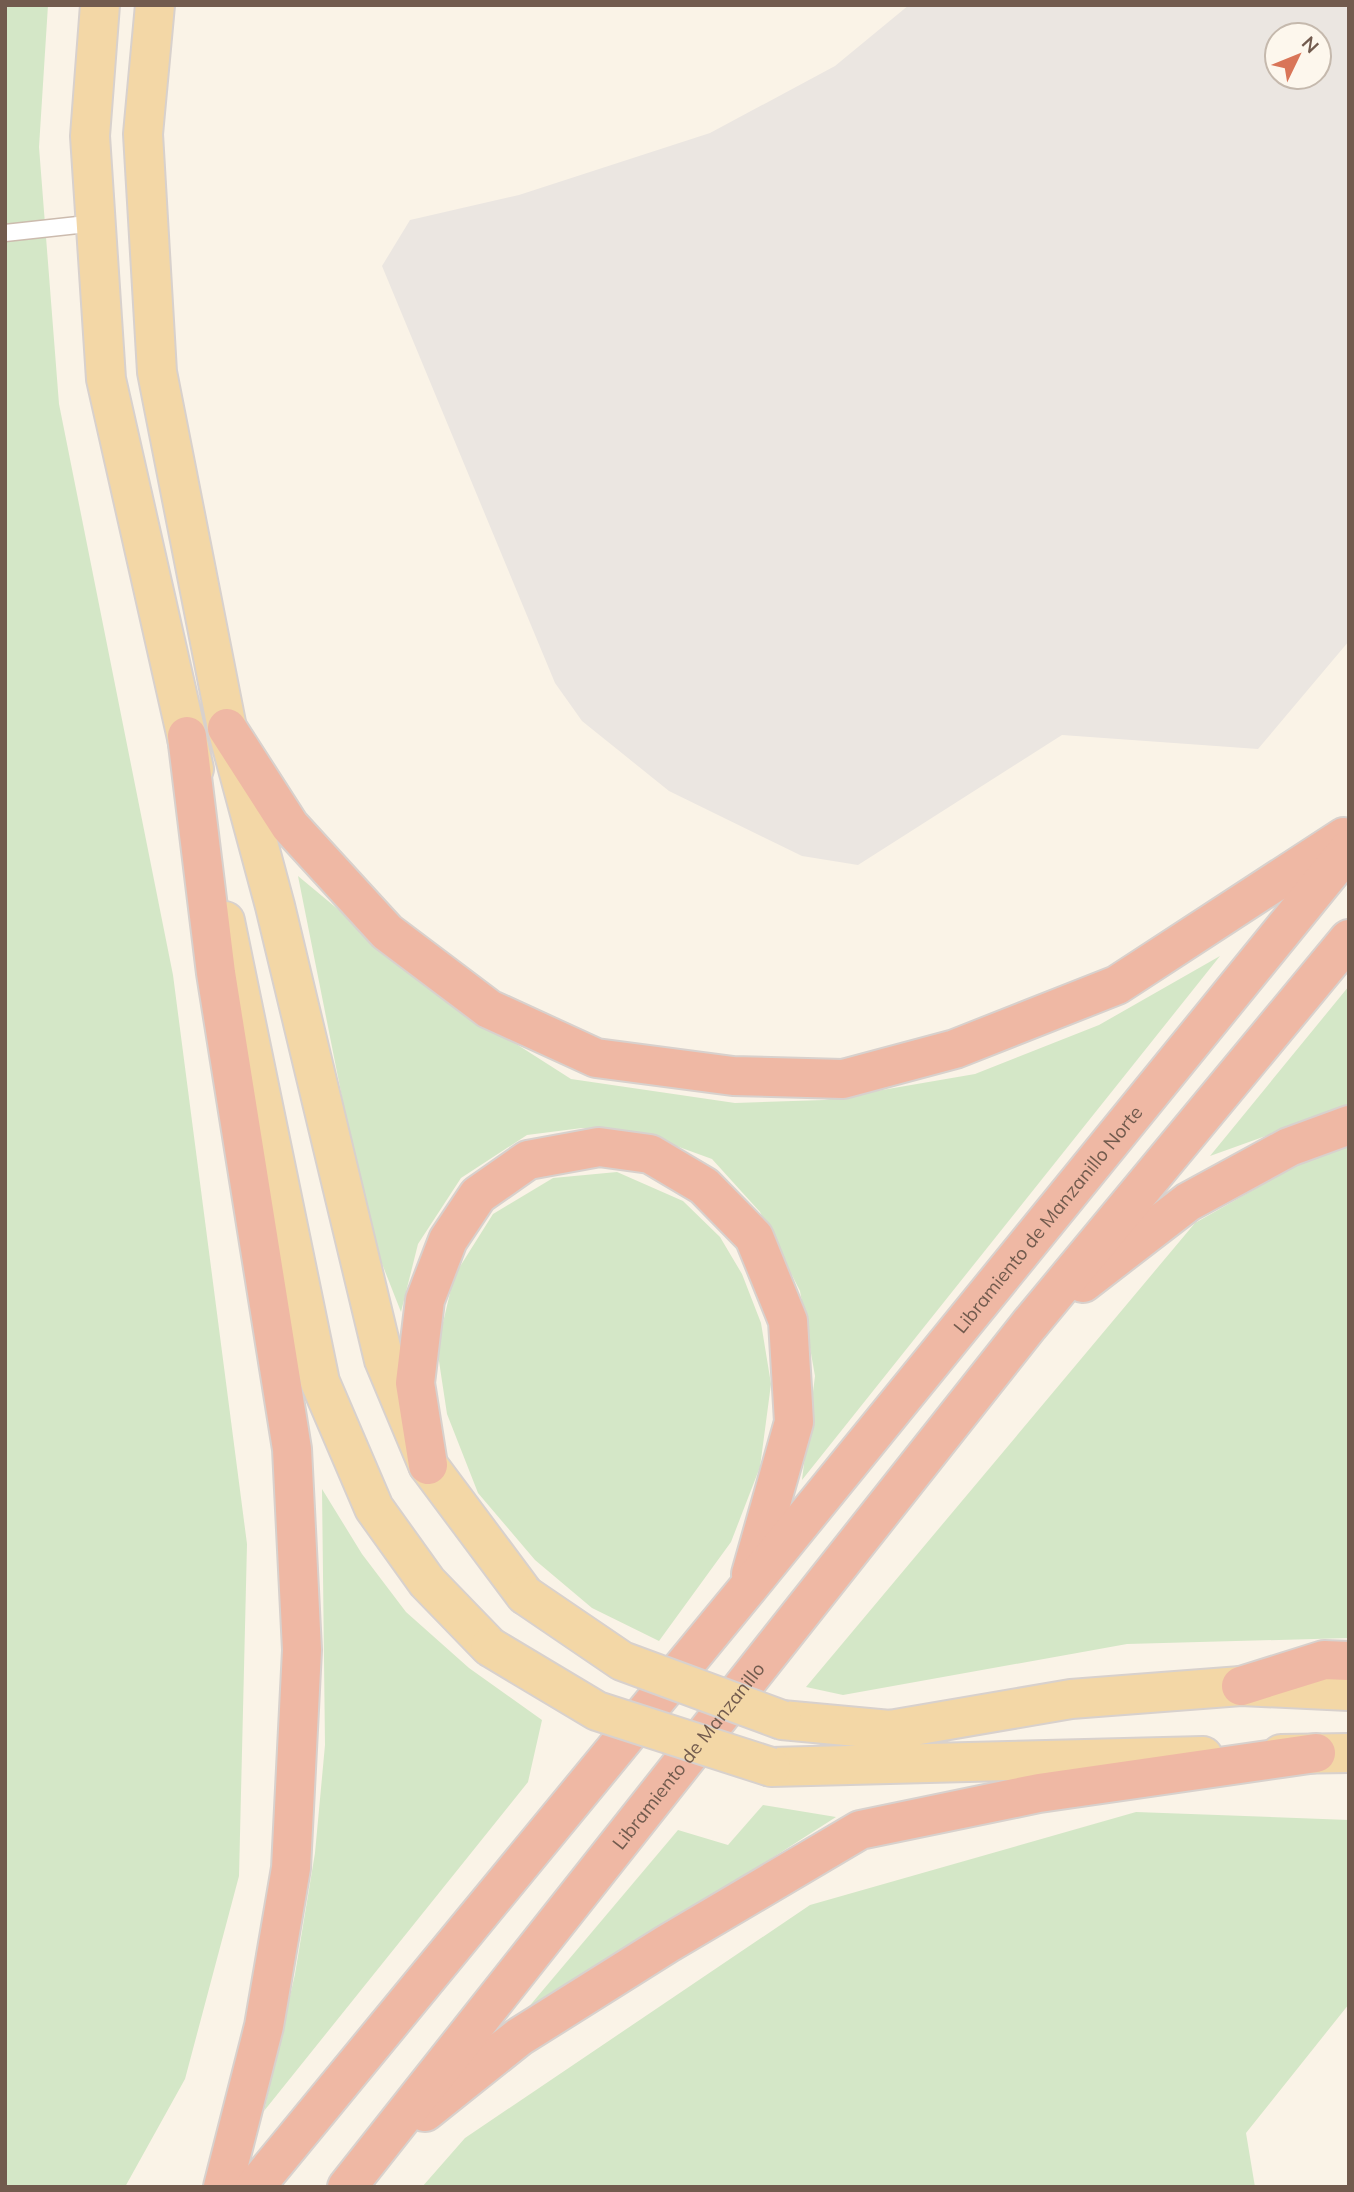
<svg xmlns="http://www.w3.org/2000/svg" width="1354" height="2192" viewBox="0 0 1354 2192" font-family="Mulish,sans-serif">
<rect width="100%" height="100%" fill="#faf3e7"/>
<path fill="#ebe6e1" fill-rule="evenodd" d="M 909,5 L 1349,5 L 1349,641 L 1258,749 L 1062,735 L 858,865 L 802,856 L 669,791 L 582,721 L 555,683 L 382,266 L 410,220 L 519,195 L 710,133 L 835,66 ZM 1277,35 L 1319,35 L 1319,77 L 1277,77 Z"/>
<path fill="#d4e7c7" d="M 5,5 L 48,5 L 39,147 L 59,404 L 173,975 L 247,1544 L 239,1876 L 185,2079 L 125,2187 L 5,2187 Z
M 298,876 L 446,999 L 571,1079 L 735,1103 L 824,1100 L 975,1074 L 1099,1025 L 1220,956 L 802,1480 L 815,1376 L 800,1291 L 760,1212 L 712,1159 L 646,1135 L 582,1128 L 527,1135 L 461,1178 L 418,1244 L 401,1312 L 368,1228 Z
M 1349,986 L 1349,1106 L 1210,1156 Z
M 1349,1146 L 1349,1638 L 1127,1644 L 843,1695 L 806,1687 L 1195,1223 L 1311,1157 Z
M 617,1172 L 683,1201 L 720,1237 L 742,1274 L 761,1323 L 771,1384 L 760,1467 L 731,1542 L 659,1641 L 592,1608 L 535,1560 L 478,1493 L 447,1414 L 437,1348 L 454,1276 L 493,1214 L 553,1178 Z
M 322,1489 L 362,1554 L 406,1612 L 469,1668 L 542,1720 L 528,1782 L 264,2111 L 295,1974 L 315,1853 L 325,1745 Z
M 763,1805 L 836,1817 L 516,2022 L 678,1830 L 728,1845 Z
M 1136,1812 L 1349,1820 L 1349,2004 L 1246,2133 L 1255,2187 L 422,2187 L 465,2138 L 810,1905 Z"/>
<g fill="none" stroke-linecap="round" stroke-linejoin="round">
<g stroke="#ccbbae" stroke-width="19">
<path id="lane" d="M 5,233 L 96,223"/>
</g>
<g stroke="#d8d1cd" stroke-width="42">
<path id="primary" d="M 100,5 L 90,136 L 106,379 L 194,769
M 155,5 L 143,134 L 157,372 L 227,728 L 275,906 L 384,1360 L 428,1465 L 525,1595
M 225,921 L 320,1382 L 374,1508 L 427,1582 L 490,1647
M 782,1720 L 890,1730 L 1071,1699 L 1241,1686 L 1349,1691
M 1281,1754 L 1349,1753
M 771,1767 L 1203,1756"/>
</g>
<g stroke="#d8d1cd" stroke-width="42">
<g id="highway">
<path d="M 227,728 L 290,826 L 387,932 L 489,1009 L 596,1058 L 733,1076 L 843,1079 L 955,1049 L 1117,985 L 1344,837"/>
<path d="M 187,736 L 216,973 L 292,1449 L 302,1650 L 291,1868 L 264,2026 L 223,2187"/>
<path d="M 1083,1283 L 1188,1202 L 1289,1147 L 1349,1125"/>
<path d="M 428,1465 L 415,1383 L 425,1300 L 448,1240 L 478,1195 L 528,1160 L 599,1147 L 650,1154 L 704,1186 L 754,1237 L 788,1321 L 794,1422 L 751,1574"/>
<path d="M 1241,1686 L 1324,1660 L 1349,1661"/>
<path d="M 425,2112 L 519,2037 L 667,1944 L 860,1830 L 1039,1793 L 1316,1753"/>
<path id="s1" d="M 255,2187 L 747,1589 L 1349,849"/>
<path id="s2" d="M 347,2187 L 1029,1325 L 1349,939"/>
</g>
</g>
<use href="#lane" stroke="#fff" stroke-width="16"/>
<use href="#primary" stroke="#f3d7a6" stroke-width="38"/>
<use href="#highway" stroke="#efb8a4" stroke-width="38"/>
<g stroke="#d8d1cd" stroke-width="42" stroke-linecap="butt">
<path id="primary-bridge" d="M 525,1595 L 622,1661 L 782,1720
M 490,1647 L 597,1711 L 771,1767"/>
</g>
<use href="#primary-bridge" stroke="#f3d7a6" stroke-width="38"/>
</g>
<g text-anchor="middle" stroke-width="5" stroke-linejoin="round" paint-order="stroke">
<g font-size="19" fill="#725b4e" stroke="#fdf7ed">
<text dy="7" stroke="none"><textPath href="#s1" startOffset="1251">Libramiento de Manzanillo Norte</textPath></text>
<text dy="7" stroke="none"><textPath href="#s2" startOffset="550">Libramiento de Manzanillo</textPath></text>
</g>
</g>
<rect width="1354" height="2192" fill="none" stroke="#725b4e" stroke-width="14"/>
<g transform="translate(1298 56) rotate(47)"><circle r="33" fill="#fdf7ed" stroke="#c5b9ad" stroke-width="2"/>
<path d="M0-5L12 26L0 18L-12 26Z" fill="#d97558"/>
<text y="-10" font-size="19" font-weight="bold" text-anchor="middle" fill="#725b4e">N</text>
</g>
</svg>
